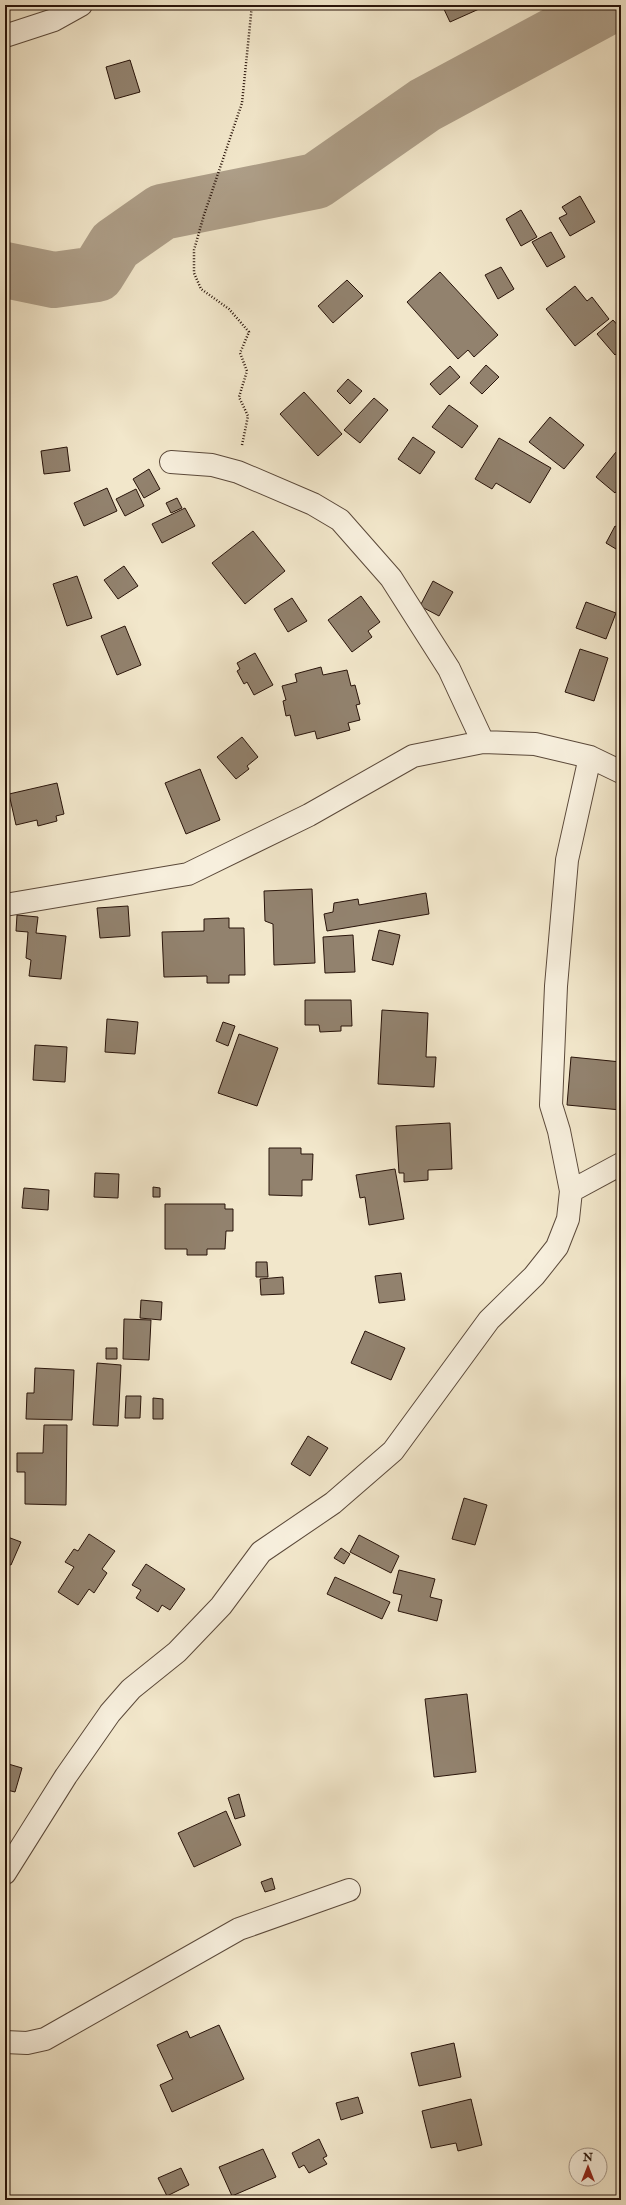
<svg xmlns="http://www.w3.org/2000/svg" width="626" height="2205" viewBox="0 0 626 2205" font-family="'IM FELL Double Pica',serif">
<rect width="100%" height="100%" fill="#f2e7cb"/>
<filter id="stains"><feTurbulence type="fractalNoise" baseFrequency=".005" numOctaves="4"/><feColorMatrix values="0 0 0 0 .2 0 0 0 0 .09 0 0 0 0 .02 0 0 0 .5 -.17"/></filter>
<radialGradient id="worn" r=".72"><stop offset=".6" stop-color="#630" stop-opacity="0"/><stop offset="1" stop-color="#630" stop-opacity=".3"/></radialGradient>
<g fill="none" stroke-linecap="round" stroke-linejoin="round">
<path stroke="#ae9f89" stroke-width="56" d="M 5,270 L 54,280 L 97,274 L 115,245 L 162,212 L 316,181 L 425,105 L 611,5"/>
</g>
<path fill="#92826e" stroke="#29140a" d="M 442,5 L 488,5 L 450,22 Z
M 130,60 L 140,92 L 115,99 L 106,67 Z
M 580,196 L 595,222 L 570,236 L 559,218 L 567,214 L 562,207 Z
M 521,210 L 537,237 L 521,246 L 506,219 Z
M 551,232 L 565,257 L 547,267 L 532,242 Z
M 501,267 L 514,289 L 498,299 L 485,275 Z
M 440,272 L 498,335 L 474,357 L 468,350 L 458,359 L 407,302 Z
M 347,280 L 363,296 L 333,323 L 318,306 Z
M 575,286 L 587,301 L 592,297 L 609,319 L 575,346 L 546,309 Z
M 613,320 L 621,329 L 621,350 L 615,355 L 597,334 Z
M 486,365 L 499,377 L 482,394 L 470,383 Z
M 450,366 L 460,377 L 440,395 L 430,384 Z
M 348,379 L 362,391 L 350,404 L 337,391 Z
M 304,392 L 342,434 L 318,456 L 280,414 Z
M 374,398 L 388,410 L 360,443 L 344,430 Z
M 449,405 L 478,426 L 462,448 L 432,427 Z
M 550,417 L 584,445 L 564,469 L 529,442 Z
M 413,437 L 435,452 L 420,474 L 398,459 Z
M 499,438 L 551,468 L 530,503 L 496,483 L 492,489 L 475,479 Z
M 67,447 L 70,471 L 44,474 L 41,451 Z
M 616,452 L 621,457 L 621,486 L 615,493 L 596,477 Z
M 149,469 L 160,489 L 144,498 L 133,479 Z
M 107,488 L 117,511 L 84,526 L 74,503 Z
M 136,489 L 144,506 L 125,516 L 116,499 Z
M 177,498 L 182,508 L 171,513 L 166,503 Z
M 185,508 L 195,526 L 162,543 L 152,524 Z
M 615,526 L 621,529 L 621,552 L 606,543 Z
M 253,531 L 285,571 L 245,604 L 212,563 Z
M 124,566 L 138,586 L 118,599 L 104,580 Z
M 77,576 L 92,618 L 67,626 L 53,584 Z
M 433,581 L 453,592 L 439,616 L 420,606 Z
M 361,596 L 380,622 L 368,631 L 372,637 L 352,652 L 328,620 Z
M 292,598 L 307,621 L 288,632 L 274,609 Z
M 586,602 L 616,613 L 606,639 L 576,628 Z
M 125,626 L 141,665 L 117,675 L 101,636 Z
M 580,649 L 608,658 L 594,701 L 565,692 Z
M 255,653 L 273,685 L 254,695 L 247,682 L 244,684 L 237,671 L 240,669 L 237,663 Z
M 321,667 L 323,675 L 347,670 L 351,686 L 355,685 L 360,704 L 356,705 L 360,720 L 348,723 L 350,730 L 317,739 L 315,731 L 295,736 L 290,715 L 286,716 L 283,701 L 286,700 L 282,686 L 297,682 L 295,674 Z
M 242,737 L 258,757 L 247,766 L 249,769 L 236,779 L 217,757 Z
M 200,769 L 220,820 L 186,834 L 165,783 Z
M 57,783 L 64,814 L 56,816 L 57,821 L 38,826 L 37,820 L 16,825 L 9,794 Z
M 312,889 L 315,963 L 274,965 L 273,924 L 265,921 L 264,891 Z
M 426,893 L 429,914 L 327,931 L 324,914 L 333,912 L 334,903 L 358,899 L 359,905 Z
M 128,906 L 130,936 L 100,938 L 97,908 Z
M 17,915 L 38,917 L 36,933 L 66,936 L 61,979 L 29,976 L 31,960 L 26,958 L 28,932 L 16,931 Z
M 229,918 L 229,928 L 244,928 L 245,975 L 229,975 L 229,983 L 207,983 L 207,976 L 164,977 L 162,932 L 204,931 L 204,919 Z
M 379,930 L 400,935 L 393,965 L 372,960 Z
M 353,935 L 355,972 L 325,973 L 323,937 Z
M 305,1000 L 351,1000 L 352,1026 L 341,1026 L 341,1031 L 320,1032 L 319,1025 L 305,1025 Z
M 382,1010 L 428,1013 L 426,1057 L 436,1057 L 434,1087 L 378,1084 Z
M 107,1019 L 138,1022 L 135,1054 L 105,1052 Z
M 223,1022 L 235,1026 L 228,1046 L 216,1041 Z
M 239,1034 L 278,1048 L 257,1106 L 218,1093 Z
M 35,1045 L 67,1047 L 65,1082 L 33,1080 Z
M 571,1057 L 621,1062 L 621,1110 L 567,1105 Z
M 450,1123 L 452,1169 L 428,1170 L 428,1180 L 404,1182 L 404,1173 L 399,1173 L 396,1126 Z
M 269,1148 L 301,1148 L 301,1154 L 313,1154 L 312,1180 L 302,1180 L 302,1196 L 269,1195 Z
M 395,1169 L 404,1219 L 369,1225 L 365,1197 L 360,1198 L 356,1175 Z
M 95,1173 L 119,1174 L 118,1198 L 94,1197 Z
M 153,1187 L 160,1188 L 160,1197 L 153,1197 Z
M 24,1188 L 49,1190 L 48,1210 L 22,1208 Z
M 165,1204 L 225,1204 L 225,1209 L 233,1209 L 233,1231 L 226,1231 L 225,1249 L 207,1249 L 207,1255 L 187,1255 L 187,1249 L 165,1249 Z
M 256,1262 L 267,1262 L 268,1277 L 256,1277 Z
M 401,1273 L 405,1300 L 379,1303 L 375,1276 Z
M 283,1277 L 284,1294 L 261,1295 L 260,1279 Z
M 141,1300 L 162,1302 L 161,1320 L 140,1318 Z
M 124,1319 L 151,1320 L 149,1360 L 123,1359 Z
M 365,1331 L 405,1348 L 391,1380 L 351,1363 Z
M 106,1348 L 117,1348 L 117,1359 L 106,1359 Z
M 97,1363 L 121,1365 L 118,1426 L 93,1425 Z
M 35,1368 L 74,1370 L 72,1420 L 26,1419 L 27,1393 L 34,1393 Z
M 126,1396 L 141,1396 L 140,1418 L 125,1418 Z
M 153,1398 L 163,1399 L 163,1419 L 153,1419 Z
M 44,1425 L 67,1425 L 66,1505 L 25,1504 L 25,1472 L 17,1472 L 17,1453 L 43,1453 Z
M 308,1436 L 328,1448 L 310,1476 L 291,1464 Z
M 464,1498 L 487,1505 L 475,1545 L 452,1539 Z
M 89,1534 L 115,1551 L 102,1569 L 107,1573 L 94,1593 L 89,1589 L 78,1605 L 58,1592 L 74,1567 L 65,1562 L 74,1549 L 78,1551 Z
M 359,1535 L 399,1556 L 391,1573 L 350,1552 Z
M 5,1536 L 21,1542 L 11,1565 L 5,1563 Z
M 341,1548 L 350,1554 L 344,1564 L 334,1558 Z
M 146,1564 L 185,1589 L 170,1610 L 162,1605 L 158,1612 L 136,1598 L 141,1590 L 132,1585 Z
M 399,1570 L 435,1579 L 430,1597 L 442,1600 L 437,1621 L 398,1611 L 402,1595 L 393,1593 Z
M 335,1577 L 390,1602 L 382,1619 L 327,1594 Z
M 467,1694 L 476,1772 L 434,1777 L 425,1699 Z
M 5,1763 L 22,1768 L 15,1792 L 7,1790 L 5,1796 Z
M 239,1794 L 245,1816 L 235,1819 L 228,1798 Z
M 226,1811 L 241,1845 L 194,1867 L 178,1833 Z
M 272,1878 L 275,1889 L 265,1892 L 261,1882 Z
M 219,2025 L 244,2079 L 172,2112 L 160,2085 L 173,2079 L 157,2045 L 187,2031 L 190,2038 Z
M 454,2043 L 461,2077 L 419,2086 L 411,2053 Z
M 358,2097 L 363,2113 L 341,2120 L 336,2103 Z
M 471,2099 L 482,2145 L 458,2151 L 456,2143 L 431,2148 L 422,2111 Z
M 319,2139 L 327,2156 L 323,2158 L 327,2164 L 309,2173 L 304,2165 L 299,2168 L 292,2153 Z
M 263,2149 L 276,2177 L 232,2196 L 219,2167 Z
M 181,2168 L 189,2185 L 167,2196 L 158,2178 Z"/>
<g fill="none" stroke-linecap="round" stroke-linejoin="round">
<g stroke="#5b493a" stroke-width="24">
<path id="street" d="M 5,36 L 54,20 L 81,5
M 171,462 L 212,465 L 238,472 L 313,504 L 340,520 L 391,578 L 449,669 L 483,742
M 5,905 L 188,874 L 309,815 L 413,756 L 483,742 L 535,744 L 590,757 L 621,772
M 571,1191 L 621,1164
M 5,1873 L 66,1776 L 110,1713 L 131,1689 L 177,1652 L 221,1606 L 261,1552 L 333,1503 L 393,1451 L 489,1320 L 534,1276 L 557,1247 L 568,1219 L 571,1191 L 559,1131 L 551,1105 L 556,986 L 567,860 L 590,757
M 5,2042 L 27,2043 L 45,2039 L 239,1929 L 349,1890"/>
</g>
<path stroke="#29140a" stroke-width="2.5" stroke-dasharray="1 2" stroke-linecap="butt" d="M 242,445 L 248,416 L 239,397 L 247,371 L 240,353 L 249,332 L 229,309 L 201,289 L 194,273 L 194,250 L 204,215 L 242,103 L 252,5"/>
<use href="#street" stroke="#f7efdd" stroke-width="22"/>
</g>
<rect width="626" height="2205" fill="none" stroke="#f2e7cb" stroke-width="20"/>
<rect x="6" y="6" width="614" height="2193" fill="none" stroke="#29140a" stroke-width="2"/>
<rect x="10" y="10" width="606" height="2185" fill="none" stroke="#29140a"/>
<g transform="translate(588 2167)"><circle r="19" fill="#f7efdd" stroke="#a59789"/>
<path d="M0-3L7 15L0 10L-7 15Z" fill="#8f2418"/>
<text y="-6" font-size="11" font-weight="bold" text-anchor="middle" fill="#29140a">N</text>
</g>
<rect width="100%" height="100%" filter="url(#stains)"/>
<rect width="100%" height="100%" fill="url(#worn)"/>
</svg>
